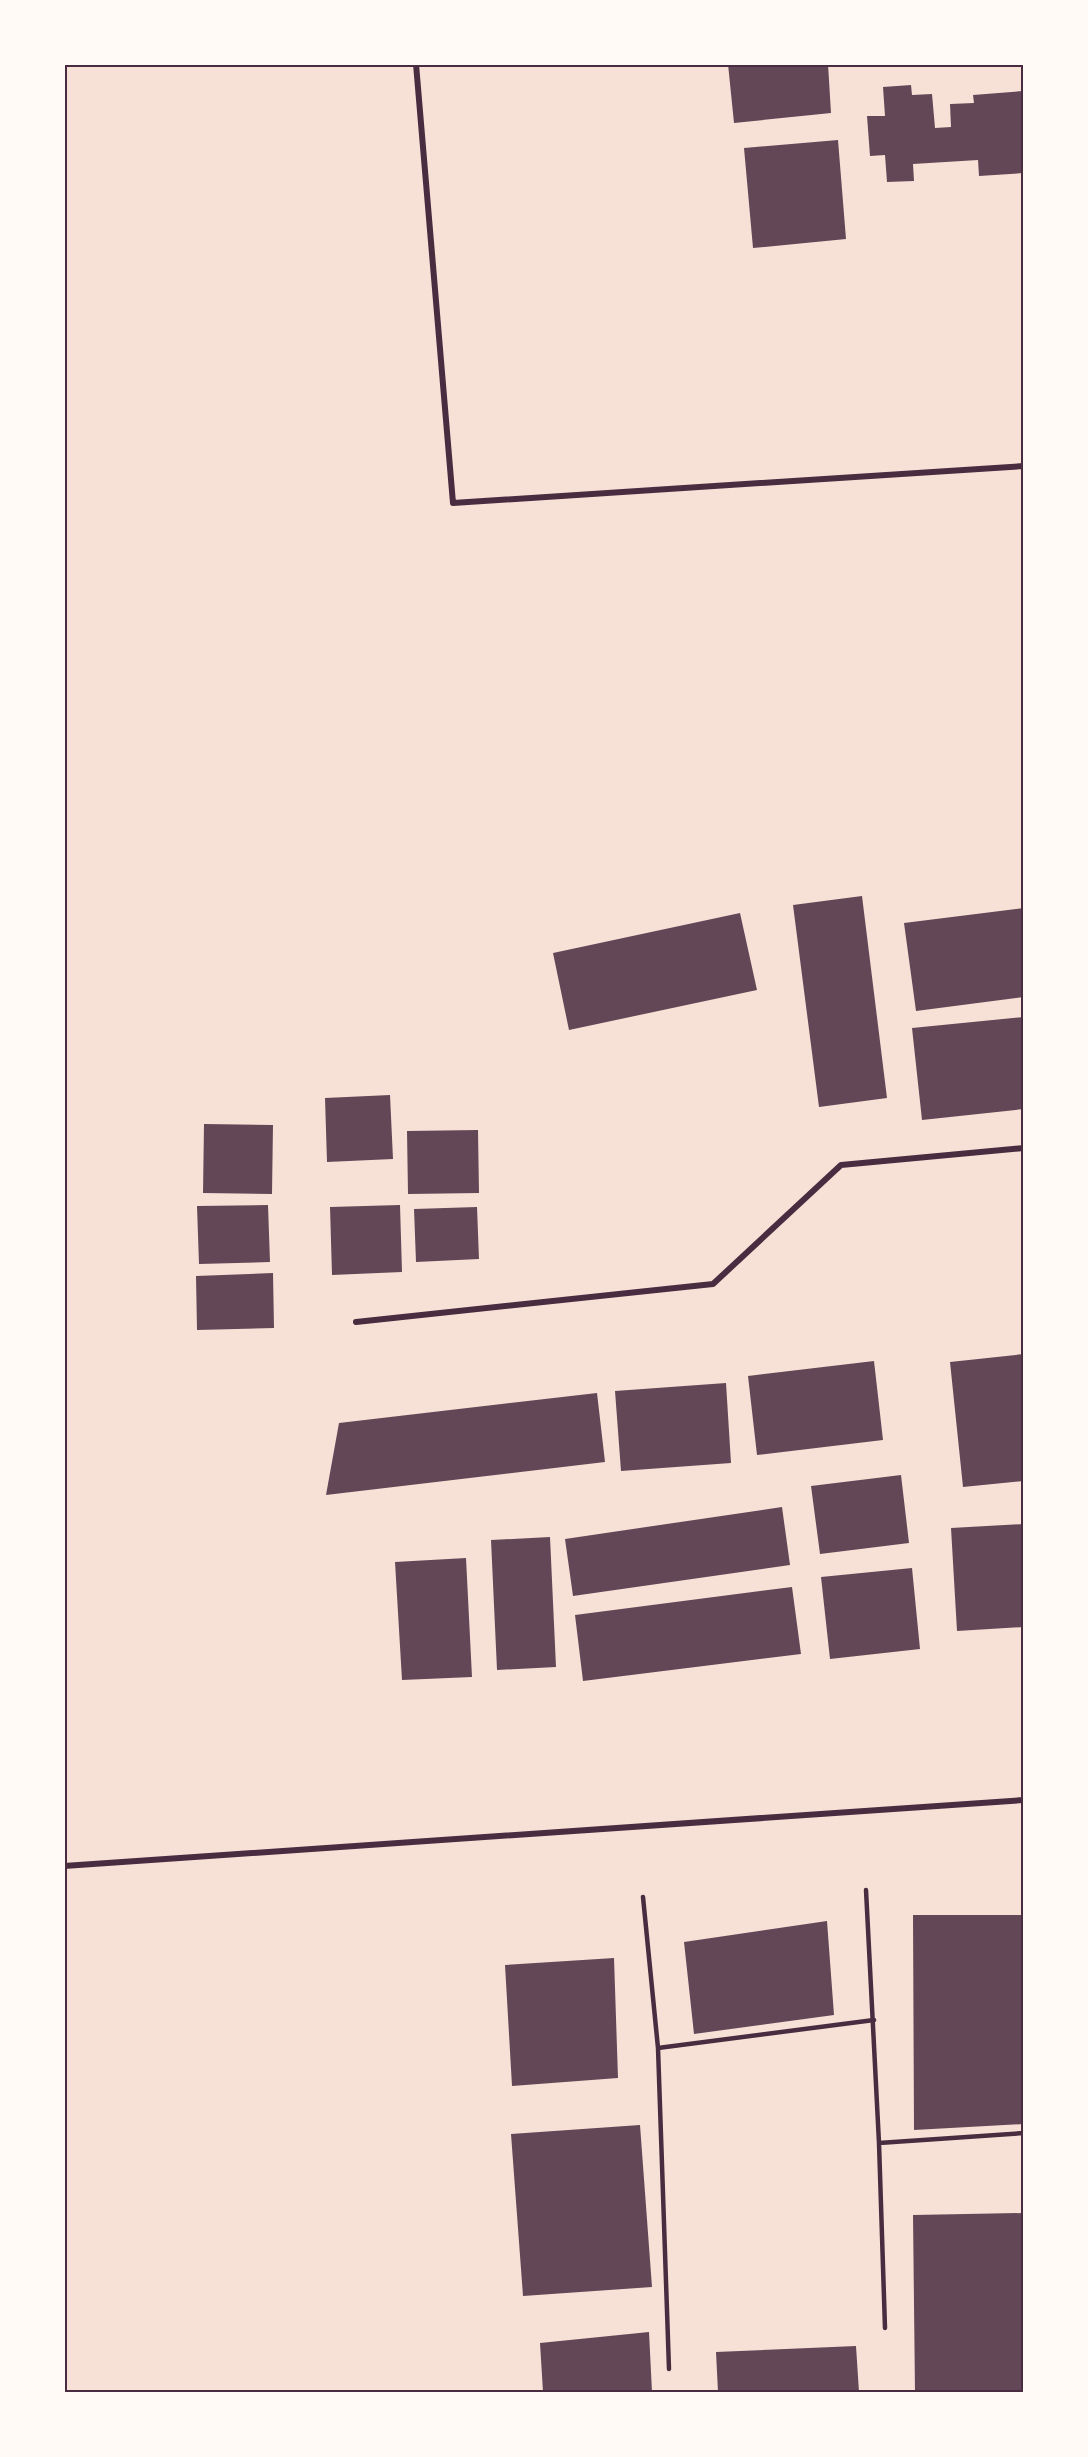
<svg xmlns="http://www.w3.org/2000/svg" width="1088" height="2457" viewBox="0 0 1088 2457" font-family="Helvetica,sans-serif">
<rect width="100%" height="100%" fill="#f7e1d7"/>
<path fill="#644757" d="M 728,64 L 828,64 L 831,113 L 734,123 Z
M 911,85 L 912,95 L 932,94 L 935,128 L 951,127 L 950,104 L 974,103 L 973,95 L 1023,91 L 1024,173 L 979,176 L 978,160 L 913,164 L 914,181 L 887,182 L 885,155 L 870,156 L 867,116 L 885,116 L 883,87 Z
M 838,140 L 846,239 L 753,248 L 744,148 Z
M 862,896 L 887,1098 L 819,1107 L 793,905 Z
M 1024,908 L 1024,997 L 916,1011 L 904,923 Z
M 740,913 L 757,990 L 569,1030 L 553,953 Z
M 1024,1017 L 1024,1109 L 922,1120 L 912,1028 Z
M 390,1095 L 393,1159 L 327,1162 L 325,1098 Z
M 204,1124 L 273,1125 L 272,1194 L 203,1193 Z
M 478,1130 L 479,1193 L 408,1194 L 407,1131 Z
M 268,1205 L 270,1262 L 199,1264 L 197,1206 Z
M 400,1205 L 402,1272 L 332,1275 L 330,1207 Z
M 477,1207 L 479,1259 L 416,1262 L 414,1209 Z
M 273,1273 L 274,1328 L 197,1330 L 196,1276 Z
M 1024,1354 L 1024,1481 L 963,1487 L 950,1362 Z
M 874,1361 L 883,1440 L 757,1455 L 748,1376 Z
M 726,1383 L 731,1463 L 621,1471 L 615,1391 Z
M 597,1393 L 605,1462 L 326,1495 L 339,1423 Z
M 901,1475 L 909,1543 L 820,1554 L 811,1486 Z
M 782,1507 L 790,1565 L 573,1596 L 565,1539 Z
M 1024,1524 L 1024,1627 L 957,1631 L 951,1528 Z
M 550,1537 L 556,1667 L 497,1670 L 491,1540 Z
M 466,1558 L 472,1677 L 402,1680 L 395,1562 Z
M 912,1568 L 920,1649 L 830,1659 L 821,1577 Z
M 792,1587 L 801,1654 L 583,1681 L 575,1615 Z
M 913,1915 L 1024,1915 L 1024,2124 L 914,2130 Z
M 827,1921 L 834,2015 L 694,2034 L 684,1942 Z
M 614,1958 L 618,2078 L 512,2086 L 505,1965 Z
M 640,2125 L 652,2287 L 523,2296 L 511,2134 Z
M 1024,2213 L 1024,2392 L 915,2392 L 913,2215 Z
M 649,2332 L 652,2392 L 543,2392 L 540,2343 Z
M 856,2346 L 859,2392 L 718,2392 L 716,2352 Z"/>
<g fill="none" stroke-linecap="round" stroke-linejoin="round">
<path stroke="#4a2c40" stroke-width="4.5" d="M 866,1890 L 879,2143 L 1024,2133
M 643,1897 L 658,2048 L 874,2020
M 658,2048 L 669,2369
M 879,2143 L 885,2328"/>
<path stroke="#4a2c40" stroke-width="6" d="M 416,64 L 453,503 L 1024,466
M 356,1322 L 713,1284 L 841,1165 L 1024,1148
M 64,1866 L 1024,1800"/>
</g>
<rect width="1088" height="2457" fill="none" stroke="#fffaf5" stroke-width="132"/>
<rect x="66" y="66" width="956" height="2325" fill="none" stroke="#4a2c40" stroke-width="2"/>
</svg>
